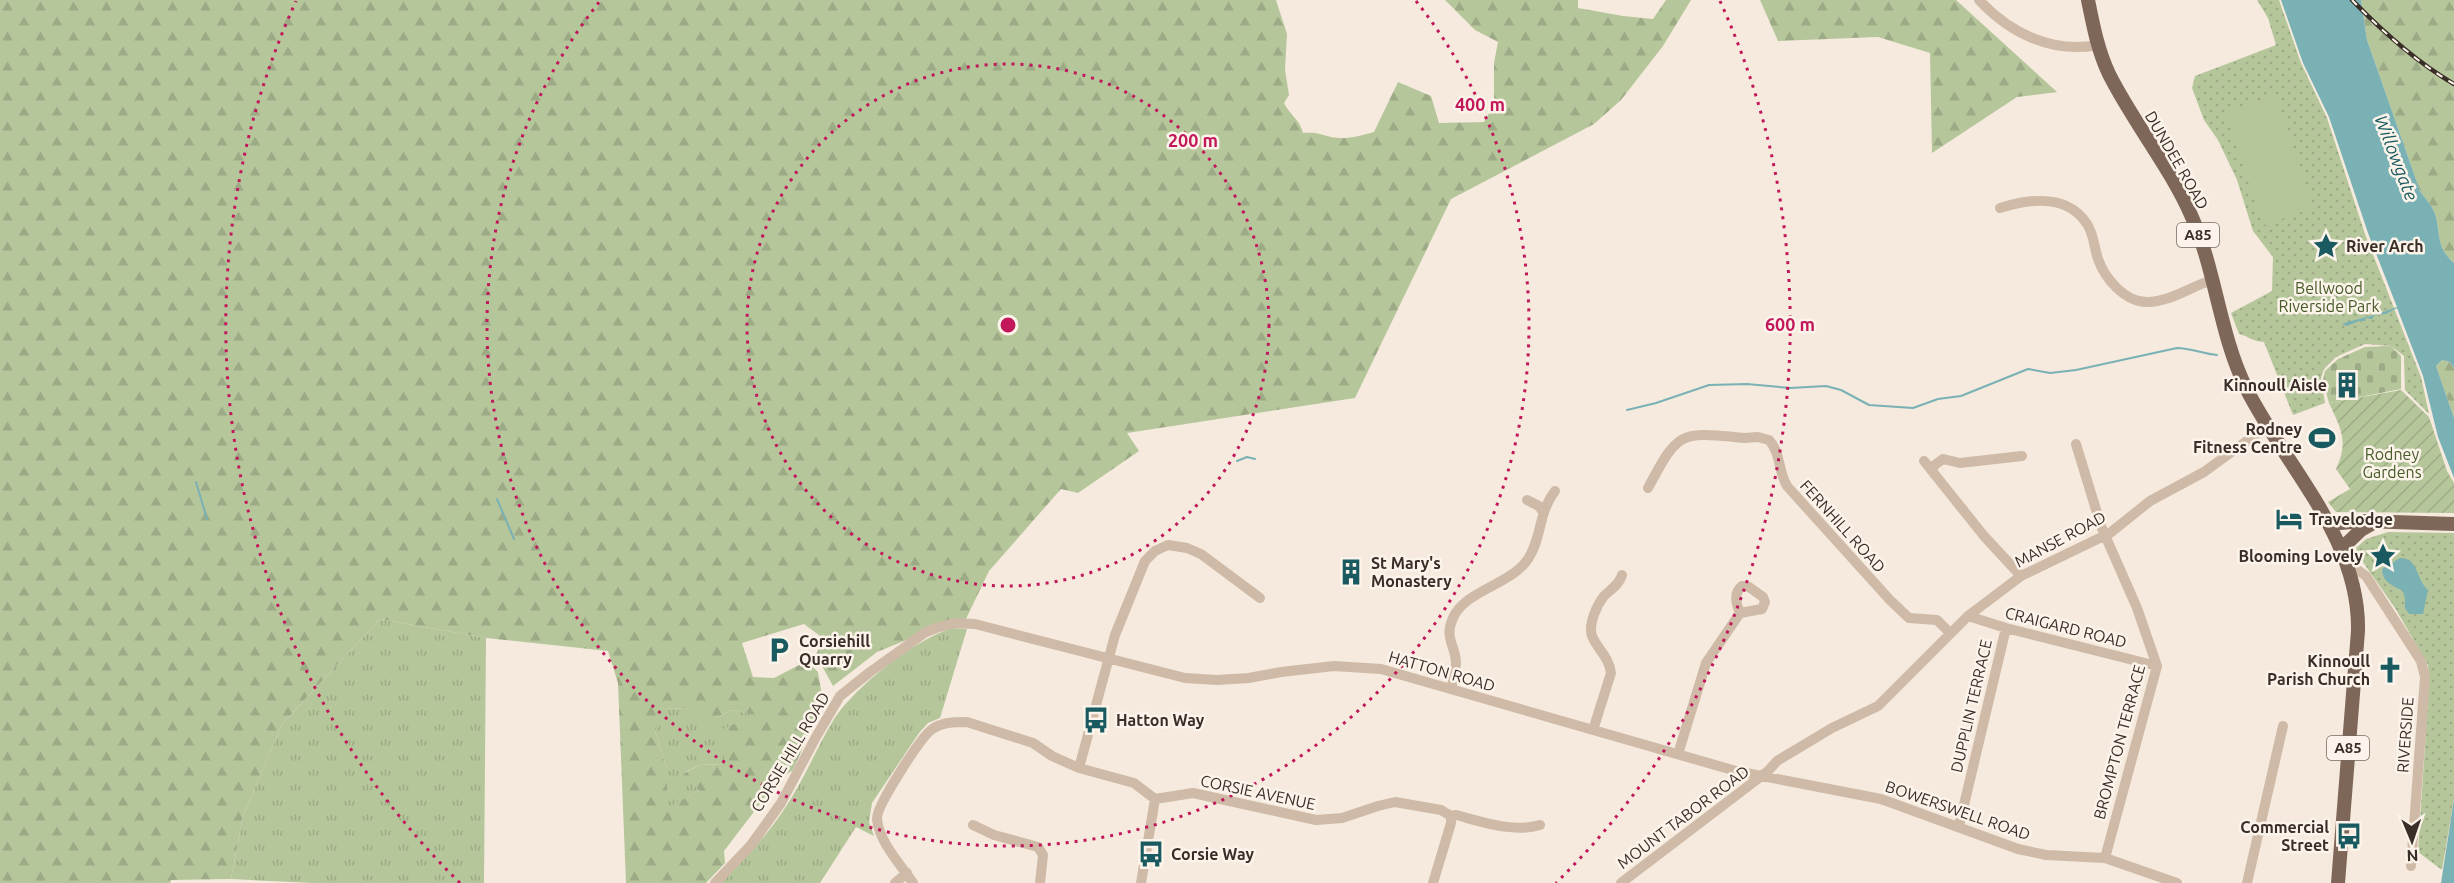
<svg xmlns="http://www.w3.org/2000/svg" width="2454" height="883" viewBox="0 0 2454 883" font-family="Ubuntu,sans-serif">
<defs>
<pattern id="grass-tufts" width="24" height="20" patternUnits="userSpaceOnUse" patternTransform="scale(1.5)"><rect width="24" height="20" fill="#b6c69b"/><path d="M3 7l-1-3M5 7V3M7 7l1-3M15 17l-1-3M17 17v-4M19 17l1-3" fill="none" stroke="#9daa86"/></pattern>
<pattern id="forest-firs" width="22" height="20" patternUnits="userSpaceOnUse" patternTransform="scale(1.5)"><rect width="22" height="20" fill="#b6c69b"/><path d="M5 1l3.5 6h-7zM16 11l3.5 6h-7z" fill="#9daa86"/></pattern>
<pattern id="cemetery-stones" width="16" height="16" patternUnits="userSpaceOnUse" patternTransform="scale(1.5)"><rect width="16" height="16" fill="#b6c69b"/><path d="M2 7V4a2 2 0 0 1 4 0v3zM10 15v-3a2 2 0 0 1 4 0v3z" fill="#9daa86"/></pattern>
<pattern id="park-dots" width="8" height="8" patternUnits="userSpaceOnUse" patternTransform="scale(1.5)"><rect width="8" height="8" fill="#b6c69b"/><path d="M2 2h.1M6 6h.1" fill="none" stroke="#9daa86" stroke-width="1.8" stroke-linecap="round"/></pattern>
<pattern id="garden-furrows" width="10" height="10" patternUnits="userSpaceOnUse" patternTransform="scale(1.5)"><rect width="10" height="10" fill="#b6c69b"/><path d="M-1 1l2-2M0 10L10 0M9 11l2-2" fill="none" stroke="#9daa86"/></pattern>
</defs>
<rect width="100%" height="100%" fill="#f5eadd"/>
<path fill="url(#grass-tufts)" d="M 380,619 L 486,638 L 484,883 L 312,883 L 231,879 L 243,816 L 282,724 Z
M 952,628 L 967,629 L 940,718 L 928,723 L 919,733 L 872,803 L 869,822 L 874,836 L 856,827 L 820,883 L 720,883 C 743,860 765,838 783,811 C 803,782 816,749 834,719 C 856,686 914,640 952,628 Z
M 693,708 L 716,718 L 731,710 L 757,715 L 724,764 L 699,765 L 684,773 L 699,791 L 667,809 L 667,769 L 655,730 L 657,709 Z"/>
<path fill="url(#forest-firs)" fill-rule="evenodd" d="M 0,0 L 1276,0 L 1287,34 L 1285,70 L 1289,95 L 1284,103 C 1290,115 1300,120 1303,133 C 1318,132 1318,134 1331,137 C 1345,140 1360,136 1374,132 L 1398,82 L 1431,96 L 1439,123 L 1484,122 L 1494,105 L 1494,63 L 1498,42 L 1475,30 L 1445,0 L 1578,0 L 1578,8 L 1623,16 L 1653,19 L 1666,0 L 1691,0 L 1663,46 L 1621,100 L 1594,124 L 1451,199 L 1355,398 L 1127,433 L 1139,451 L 1078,493 L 1061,489 L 989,571 L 964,623 L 926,632 L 877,652 L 833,686 L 816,655 L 823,638 L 804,624 L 742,643 L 753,677 L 774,678 L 807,661 L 818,672 L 823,702 L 793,770 L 778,780 L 724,851 L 725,863 L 706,883 L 626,883 L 618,683 L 608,651 L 486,638 L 380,619 L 282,724 L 243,816 L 231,879 L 171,880 L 170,883 L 0,883 ZM 693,708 L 701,719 L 716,718 L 731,710 L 755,715 L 723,729 L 724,764 L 699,765 L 683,774 L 699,791 L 667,808 L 667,769 L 655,730 L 658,709 Z
M 1760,0 L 1956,0 L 2057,92 L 2017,97 L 1932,153 L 1930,53 L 1878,37 L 1778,41 Z
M 2361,0 L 2454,0 L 2454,263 C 2434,245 2442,232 2434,211 C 2431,204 2424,197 2420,191 L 2367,40 Z
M 2442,360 L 2450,362 L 2454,368 L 2454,418 L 2436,366 Z"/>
<path fill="url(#cemetery-stones)" d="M 2391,346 L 2401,356 L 2401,389 L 2329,403 L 2323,380 L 2325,371 L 2338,359 L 2365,347 Z"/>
<path fill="url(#park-dots)" d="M 2257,0 L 2279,0 L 2301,63 L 2327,118 L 2365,234 L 2421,377 L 2429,414 L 2405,390 L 2404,356 L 2391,346 L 2365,344 L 2336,357 L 2324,369 L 2321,378 L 2325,403 L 2293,415 L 2264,342 C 2250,341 2249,336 2239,334 L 2231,313 L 2272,291 L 2273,257 L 2253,231 L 2237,180 L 2218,140 L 2204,120 L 2192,88 L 2195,76 L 2276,45 L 2268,18 Z
M 2388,532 L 2454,533 L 2454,799 L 2442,870 L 2418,852 L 2429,684 L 2428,665 L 2420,651 L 2395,608 L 2358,555 L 2356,548 L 2366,539 Z"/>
<path fill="url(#garden-furrows)" d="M 2401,390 L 2429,417 L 2447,471 L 2454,483 L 2454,513 L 2336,512 L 2328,502 L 2350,489 L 2336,469 C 2349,442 2341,429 2329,403 Z"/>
<path fill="#b6c69b" d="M 2275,96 L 2313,208 L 2264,225 L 2226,113 Z"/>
<path fill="#79b1b5" d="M 2281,0 L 2361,0 L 2367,40 L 2420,191 C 2424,197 2431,204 2434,211 C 2442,232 2434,245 2454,263 L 2454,368 L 2450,362 L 2442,360 L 2436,366 L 2454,418 L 2454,478 L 2438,437 L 2423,376 L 2397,308 L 2386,314 L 2375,315 L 2372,319 L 2366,318 L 2365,321 L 2359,321 L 2347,326 L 2342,324 C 2355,319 2365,318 2378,314 C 2384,312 2390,309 2397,307 L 2368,233 L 2329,117 L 2303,63 Z
M 2400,558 C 2419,558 2416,580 2428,590 L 2423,614 L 2409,614 L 2405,608 L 2405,599 L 2403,591 C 2392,585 2383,583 2382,569 Z
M 2454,799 L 2454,883 L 2441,883 Z"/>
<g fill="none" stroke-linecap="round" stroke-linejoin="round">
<path stroke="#79b1b5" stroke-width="2" d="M 1627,410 L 1656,403 L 1709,385 L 1747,384 L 1790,388 L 1826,386 L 1841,390 L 1869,405 L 1913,408 L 1938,399 L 1961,396 L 2028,369 L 2050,373 L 2076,370 L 2177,348 C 2191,348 2203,354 2217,355
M 1237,461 L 1247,457 L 1255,459
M 196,482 L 207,519
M 497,499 L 514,539"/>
<path stroke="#cebaa7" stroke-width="10" d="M 1979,0 C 2010,33 2052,54 2098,45
M 2000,208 C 2029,199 2067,193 2087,224 C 2094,234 2094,248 2098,259 C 2105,279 2125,302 2147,302 C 2170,302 2190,287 2212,280
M 2076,444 L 2101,526 L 2137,608 L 2157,666 L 2105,858
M 1924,461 L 1984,536 L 2021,576
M 1934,474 L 1932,467 L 1943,459 L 1960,463 L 2022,456
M 1648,488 C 1679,430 1679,432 1744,438 L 1758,437 L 1769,440 C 1781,453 1778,471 1787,486 L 1889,599 L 1909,618 L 1937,620 L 1950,633
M 1527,500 L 1539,506 L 1543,512
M 2345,561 L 2366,576 L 2421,661 L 2425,677 L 2411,866
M 1968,616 L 2006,628 L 2157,666
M 1451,689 C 1453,681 1456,671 1456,662 C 1455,645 1444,638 1453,618 C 1465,590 1511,585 1528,559 C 1542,538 1538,513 1555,491
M 1593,730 L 1611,673 C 1609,657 1598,650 1592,636 C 1588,624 1597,605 1604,596 C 1611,589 1619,585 1622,575
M 1678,754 L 1706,663 L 1740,613 L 1762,609 L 1765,602 L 1763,597 L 1749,587 L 1742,586 C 1733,593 1736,604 1740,613
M 1079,768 L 1115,635 L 1145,561 L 1155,551 L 1168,545 L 1187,548 L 1201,554 L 1260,598
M 973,825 L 994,835 L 1038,847 L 1043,855 L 1040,883
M 1959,826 L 2006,628
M 715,883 L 751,845 L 781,803 L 816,737 L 840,696 L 870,672 L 926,632 L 936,628 L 954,623 L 975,624 L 1185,678 L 1217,680 L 1249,678 L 1281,672 L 1334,666 L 1381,669 L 1736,771 L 1881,799 L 2018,849 L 2046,855 L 2105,858 L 2177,883
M 895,883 L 907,873
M 913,883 C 901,865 879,842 877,819 C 876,806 920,739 931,730 C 941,722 955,722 967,722 L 1033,743 L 1052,756 L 1079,768 L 1134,783 L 1155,799 L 1193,793 L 1316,820 L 1342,818 L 1378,806 L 1395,802 L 1441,810 L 1451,816 L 1456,815 C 1483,822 1513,833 1540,825
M 1141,883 L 1155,799
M 1433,883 L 1451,823 L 1451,816
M 1621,883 L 1768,771 L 1777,761 L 1832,728 L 1878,706 L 1968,616 L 2021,576 L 2110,533 L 2150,501 L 2204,472 L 2266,427
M 2247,883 L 2283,726"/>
<path stroke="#7e6658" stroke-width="14" d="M 2088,0 C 2093,25 2098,51 2109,74 C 2133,122 2170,167 2191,215 C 2216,270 2219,333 2246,388 C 2285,466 2360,538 2358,631 L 2338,883
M 2329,524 L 2363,521 L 2454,524
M 2340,550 L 2361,530 L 2375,522"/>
<g stroke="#3a2f28" stroke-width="4.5">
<path id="rail" d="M 2352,0 C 2382,31 2416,62 2454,84"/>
</g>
<use href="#rail" stroke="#fcf4ea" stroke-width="2" stroke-dasharray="7" stroke-linecap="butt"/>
</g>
<g fill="none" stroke="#c2185b" stroke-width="3" stroke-dasharray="3 6">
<circle cx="1008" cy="325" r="261"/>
<path d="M1416 1A521 521 0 1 1 600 1"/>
<path d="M460 883A782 782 0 0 1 296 1M1720 1A782 782 0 0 1 1556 883"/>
</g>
<defs>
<g id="sight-bare" transform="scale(2.07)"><path d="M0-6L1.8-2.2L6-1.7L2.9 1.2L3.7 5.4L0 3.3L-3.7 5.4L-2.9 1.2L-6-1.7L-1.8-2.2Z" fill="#195a60" stroke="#fcf4ea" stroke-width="2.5" paint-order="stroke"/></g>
<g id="building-bare" transform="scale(2.07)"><path d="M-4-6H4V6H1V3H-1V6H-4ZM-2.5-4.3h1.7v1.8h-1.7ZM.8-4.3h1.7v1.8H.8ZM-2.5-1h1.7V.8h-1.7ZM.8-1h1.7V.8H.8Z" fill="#195a60" stroke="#fcf4ea" stroke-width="2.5" paint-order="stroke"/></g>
<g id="stadium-bare" transform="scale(2.07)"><path d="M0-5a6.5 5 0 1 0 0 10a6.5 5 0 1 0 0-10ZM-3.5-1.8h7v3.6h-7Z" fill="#195a60" stroke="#fcf4ea" stroke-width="2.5" paint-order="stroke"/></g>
<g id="hotel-bare" transform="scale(2.07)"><path d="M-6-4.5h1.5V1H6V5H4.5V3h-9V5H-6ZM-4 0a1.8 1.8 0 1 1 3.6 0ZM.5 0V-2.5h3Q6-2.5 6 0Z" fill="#195a60" stroke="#fcf4ea" stroke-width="2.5" paint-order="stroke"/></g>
<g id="parking-bare" transform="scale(2.07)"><path d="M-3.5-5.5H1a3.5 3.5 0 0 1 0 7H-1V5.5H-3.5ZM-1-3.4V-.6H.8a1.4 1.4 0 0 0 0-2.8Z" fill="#195a60" stroke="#fcf4ea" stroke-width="2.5" paint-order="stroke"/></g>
<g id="church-bare" transform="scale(2.07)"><path d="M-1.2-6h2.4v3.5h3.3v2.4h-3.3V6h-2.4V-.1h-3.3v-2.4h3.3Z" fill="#195a60" stroke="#fcf4ea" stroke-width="2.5" paint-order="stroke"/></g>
<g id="bus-bare" transform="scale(2.07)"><path d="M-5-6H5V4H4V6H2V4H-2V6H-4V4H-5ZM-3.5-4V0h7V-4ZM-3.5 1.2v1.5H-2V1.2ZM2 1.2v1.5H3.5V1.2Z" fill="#195a60" stroke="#fcf4ea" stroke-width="2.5" paint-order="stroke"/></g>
</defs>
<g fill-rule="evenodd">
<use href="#sight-bare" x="2326" y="246"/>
<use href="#building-bare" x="2347" y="385"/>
<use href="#stadium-bare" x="2322" y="438"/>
<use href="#hotel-bare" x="2289" y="519"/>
<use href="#sight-bare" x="2383" y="556"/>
<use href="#building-bare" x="1351" y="572"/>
<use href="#parking-bare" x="779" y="650"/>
<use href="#church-bare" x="2390" y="670"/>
<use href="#bus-bare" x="1096" y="720"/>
<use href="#bus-bare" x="2349" y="836"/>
<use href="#bus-bare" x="1151" y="854"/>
</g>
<g text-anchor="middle" stroke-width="5" stroke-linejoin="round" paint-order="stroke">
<g fill="#fcf4ea" stroke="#746a62" stroke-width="1.5">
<rect x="2177" y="223" width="42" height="24" rx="4.5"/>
<rect x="2327" y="736" width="42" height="24" rx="4.5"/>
</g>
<g font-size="15" font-weight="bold" fill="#3a2f28">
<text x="2198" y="240">A85</text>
<text x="2348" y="753">A85</text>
</g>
<g font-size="16" fill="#3a2f28" stroke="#fcf4ea">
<text transform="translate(2177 160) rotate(60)" y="6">DUNDEE ROAD</text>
<text transform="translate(1843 526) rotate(48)" y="6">FERNHILL ROAD</text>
<text transform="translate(2060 539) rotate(-28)" y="6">MANSE ROAD</text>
<text transform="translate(2066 627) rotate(14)" y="6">CRAIGARD ROAD</text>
<text transform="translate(1442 671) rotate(16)" y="6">HATTON ROAD</text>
<text transform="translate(1971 706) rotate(-77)" y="6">DUPPLIN TERRACE</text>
<text transform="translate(2405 735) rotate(-86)" y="6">RIVERSIDE</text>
<text transform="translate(2119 742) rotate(-75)" y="6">BROMPTON TERRACE</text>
<text transform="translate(790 752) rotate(-59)" y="6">CORSIE HILL ROAD</text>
<text transform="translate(1258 792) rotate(12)" y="6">CORSIE AVENUE</text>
<text transform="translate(1958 810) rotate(19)" y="6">BOWERSWELL ROAD</text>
<text transform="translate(1683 817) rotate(-37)" y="6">MOUNT TABOR ROAD</text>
</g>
<g font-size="16" font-weight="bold" fill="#3a2f28" stroke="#fcf4ea" text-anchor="start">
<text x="2346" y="252">River Arch</text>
<text x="2327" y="391" text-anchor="end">Kinnoull Aisle</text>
<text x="2302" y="435" text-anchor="end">Rodney<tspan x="2302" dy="18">Fitness Centre</tspan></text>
<text x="2309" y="525">Travelodge</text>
<text x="2363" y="562" text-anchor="end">Blooming Lovely</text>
<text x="1371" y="569">St Mary's<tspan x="1371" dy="18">Monastery</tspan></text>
<text x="799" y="647">Corsiehill<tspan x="799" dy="18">Quarry</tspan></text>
<text x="2370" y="667" text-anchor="end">Kinnoull<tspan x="2370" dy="18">Parish Church</tspan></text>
<text x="1116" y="726">Hatton Way</text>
<text x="2329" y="833" text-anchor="end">Commercial<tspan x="2329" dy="18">Street</tspan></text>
<text x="1171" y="860">Corsie Way</text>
</g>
<g font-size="16" fill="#485b2a" stroke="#fcf4ea">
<text x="2329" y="294">Bellwood<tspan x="2329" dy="18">Riverside Park</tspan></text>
<text x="2392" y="460">Rodney<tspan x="2392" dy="18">Gardens</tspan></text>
</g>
<g font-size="18" font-style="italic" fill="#195a60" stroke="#fcf4ea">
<text transform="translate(2396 158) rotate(69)" y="6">Willowgate</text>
</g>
</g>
<circle cx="1008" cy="325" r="9" fill="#c2185b" stroke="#fcf4ea" stroke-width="3"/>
<g font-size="18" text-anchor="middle" font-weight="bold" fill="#c2185b" stroke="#fcf4ea" stroke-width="5" stroke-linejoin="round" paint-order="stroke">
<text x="1480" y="111">400 m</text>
<text x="1193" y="147">200 m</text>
<text x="1790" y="331">600 m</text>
</g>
<g transform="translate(2412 841) rotate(178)" stroke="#fcf4ea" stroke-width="4.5" paint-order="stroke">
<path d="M0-4.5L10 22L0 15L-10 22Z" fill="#3a2f28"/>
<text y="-9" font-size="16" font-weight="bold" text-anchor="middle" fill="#3a2f28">N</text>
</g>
</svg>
